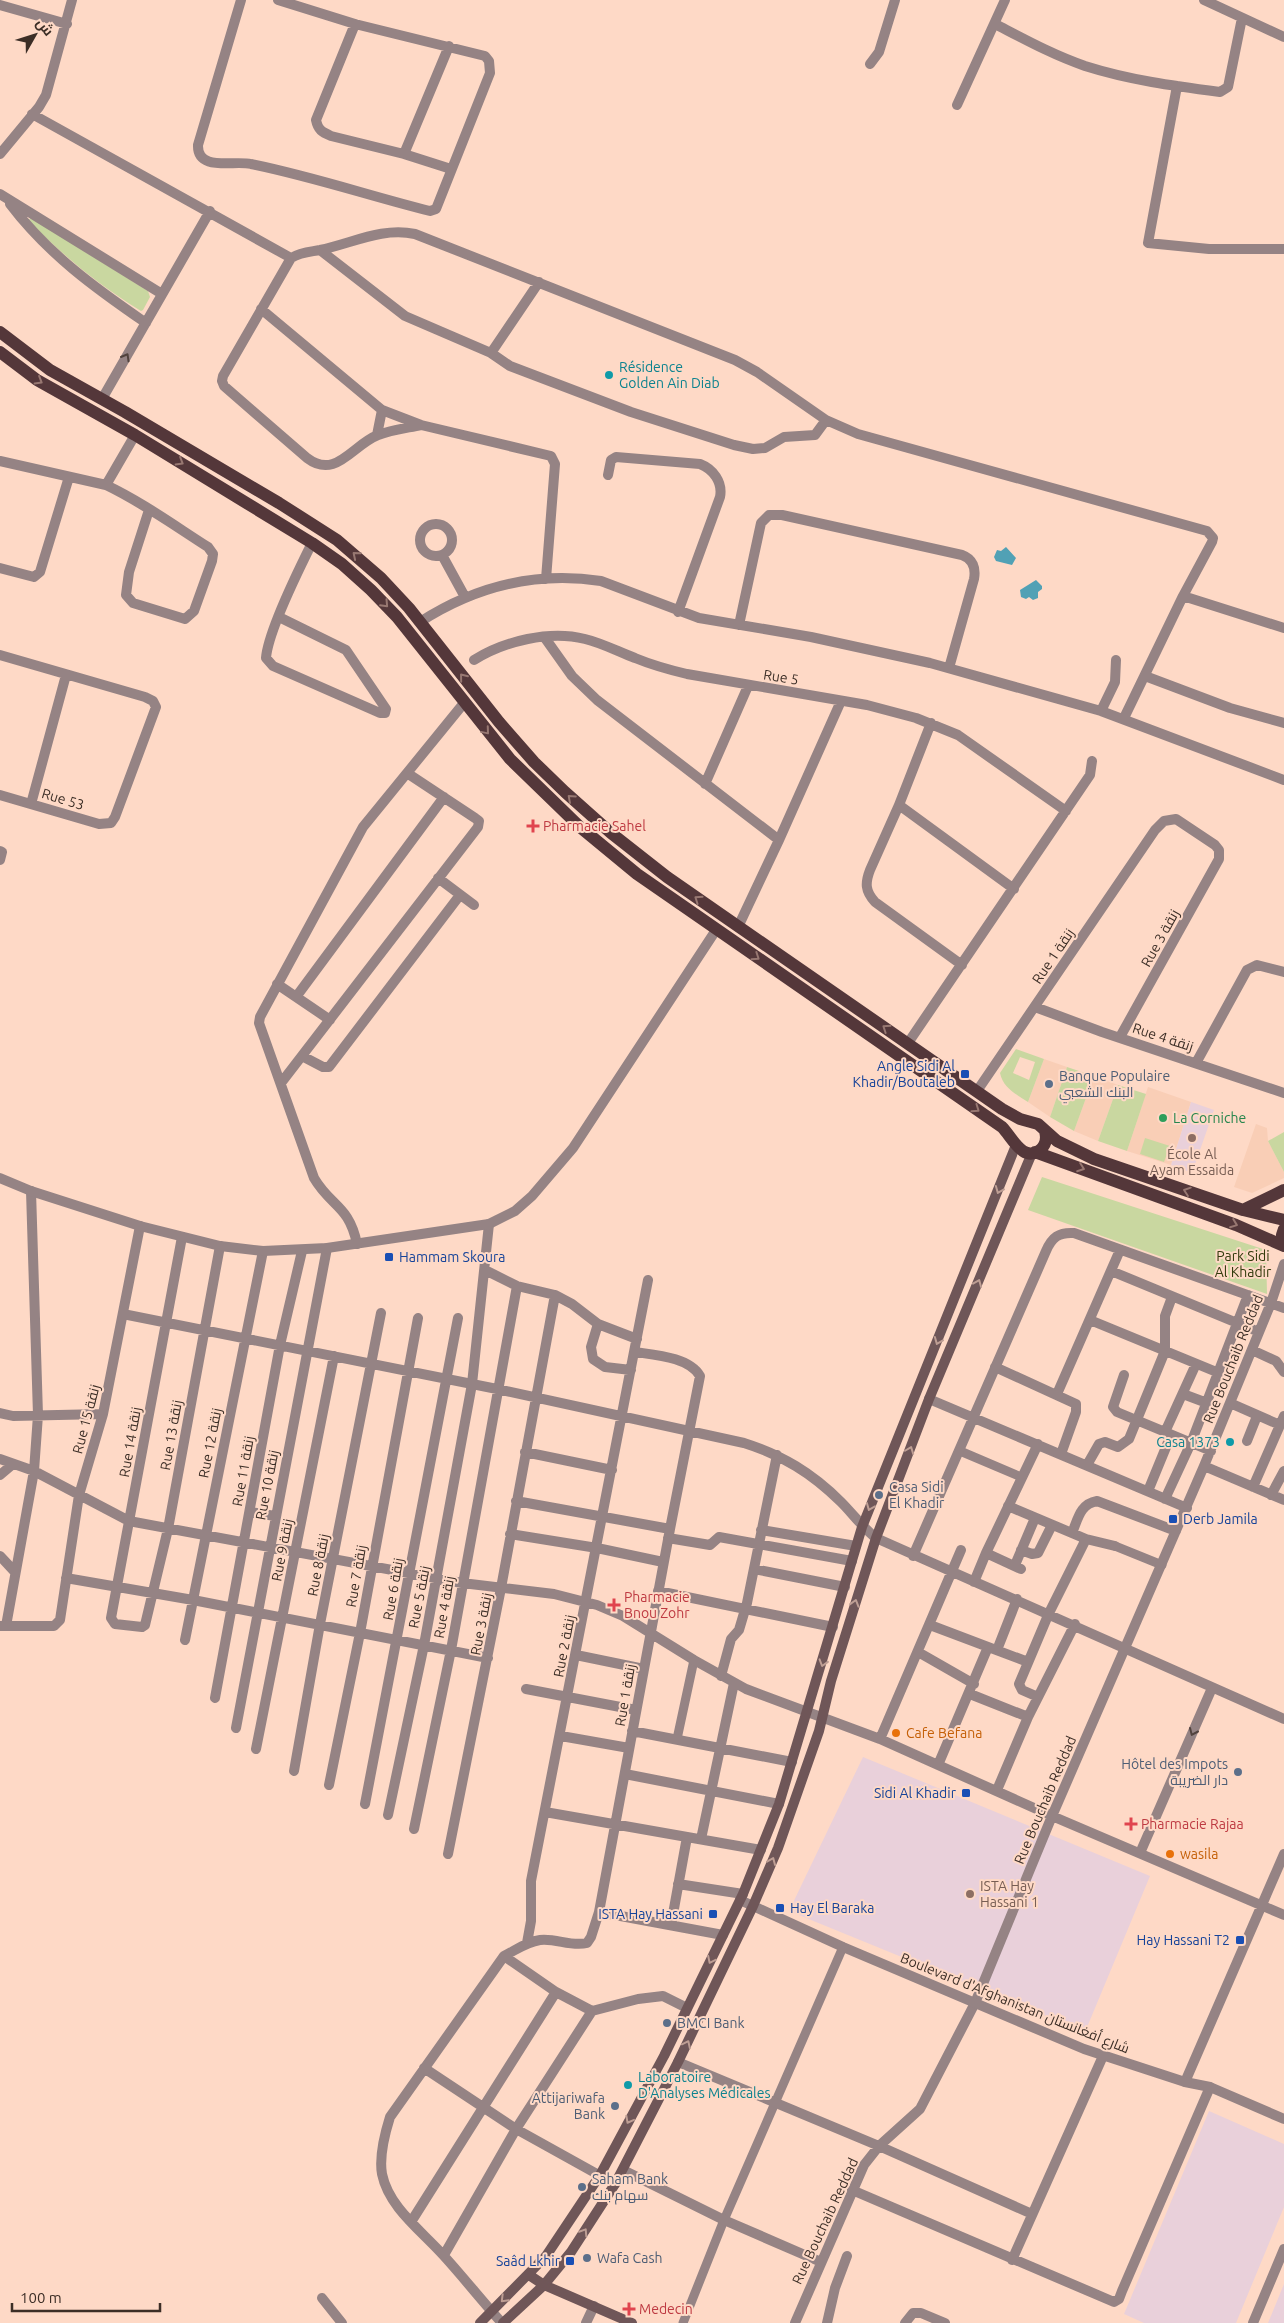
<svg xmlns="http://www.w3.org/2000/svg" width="1284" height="2323" viewBox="0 0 1284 2323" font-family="Ubuntu,Cairo,sans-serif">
<rect width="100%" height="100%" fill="#fed9c6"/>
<path fill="#f9ceb6" d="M 1044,1059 L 1067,1067 L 1050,1117 L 1028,1102 Z
M 1094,1076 L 1118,1085 L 1098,1141 L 1074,1131 Z
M 1148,1087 L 1191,1102 L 1171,1165 L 1127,1151 Z
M 1256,1124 L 1267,1128 L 1268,1141 L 1284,1172 L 1284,1178 L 1252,1193 L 1234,1187 Z"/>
<path fill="#e9d0da" d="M 1191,1102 L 1214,1110 L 1192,1173 L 1171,1165 Z
M 863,1757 L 1150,1876 L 1085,2032 L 789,1911 Z
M 1209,2111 L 1284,2144 L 1284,2207 L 1236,2323 L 1144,2323 L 1124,2314 Z
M 1284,2284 L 1284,2323 L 1268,2323 Z"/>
<path fill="#c9d7a0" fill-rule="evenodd" d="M 31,218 L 148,291 L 150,297 L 143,310 L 141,311 C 99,285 63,256 28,220 Z
M 1016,1049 L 1044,1059 L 1028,1102 C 1016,1094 1003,1088 1000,1073 ZM 1020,1057 L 1035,1062 L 1029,1080 L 1013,1073 Z
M 1067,1067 L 1094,1076 L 1074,1131 L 1050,1117 Z
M 1118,1085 L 1146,1094 L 1127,1151 L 1098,1141 Z
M 1284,1132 L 1284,1172 L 1268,1141 Z
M 1145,1138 L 1170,1146 L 1164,1162 L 1140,1154 Z
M 1042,1177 L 1266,1250 L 1267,1294 L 1028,1210 Z"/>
<path fill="#51a1b5" d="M 1006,547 L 1016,558 L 1012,565 L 996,561 L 994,557 L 997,550 L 1001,551 Z
M 1036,580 L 1042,586 L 1042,589 L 1038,592 L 1038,598 L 1033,600 L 1029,597 L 1026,599 L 1021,597 L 1020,590 Z"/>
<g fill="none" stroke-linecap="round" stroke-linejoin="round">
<path stroke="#958384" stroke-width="9" d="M 960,1451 L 1021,1477
M 1115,1546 L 1162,1565
M 677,1739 L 694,1660
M 683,2323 L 724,2220 L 843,1947"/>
<path stroke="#958384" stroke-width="10" d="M 241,0 L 198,145 C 197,172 234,160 251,164 C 311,176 370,196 430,211 L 436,209 L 490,73 L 489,61 L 485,56 L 355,24 L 278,0
M 1204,0 L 1284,37
M 0,5 L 67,24
M 355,24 L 316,120 C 318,130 322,132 331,136 L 404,154 L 451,169
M 995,24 C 1024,39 1053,55 1085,66 C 1129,80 1174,86 1220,92 L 1228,87 L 1242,18
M 870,64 L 879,52 L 895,0
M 1177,86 L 1148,243 L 1209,249 L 1284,249
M 957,105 L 1005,0
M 32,114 L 291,258
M 0,154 L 39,107 L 46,95 L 72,0
M 404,154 L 449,46
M 0,194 L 162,294
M 10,204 C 48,254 95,288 146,323
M 320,250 L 405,316 L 491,353 L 510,366 L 631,412 L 734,445 L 753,449 L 765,448 L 784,437 L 815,435 L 826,420
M 261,309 L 382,410 L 421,425 L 551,456 L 555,464 L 546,579
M 491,353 L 539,282
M 102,399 L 210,211
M 421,425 C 407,428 391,430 378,435 C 352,445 336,480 307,458 L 224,386 L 222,381 L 223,376 L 291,258 C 301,252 309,252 320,250 C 353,243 382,227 415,234 L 735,360 L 757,372 L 826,420 L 858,434 L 1207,531 L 1213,538 L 1212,542 L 1183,596 L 1124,718
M 377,435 L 382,410
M 0,461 L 106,485 C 142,502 175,526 208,547 L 213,554 L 212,561 L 194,611 L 185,619 L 133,603 L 126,595 L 129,572 L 149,510
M 608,475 L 611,460 L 616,457 L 700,464 C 713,469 723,482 720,497 L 678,612
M 106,485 L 135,435
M420 540a16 16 0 1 1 32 0a16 16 0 1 1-32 0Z
M 442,555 L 465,597
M 0,568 L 34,577 L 40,572 L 69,477
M 1183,596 L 1284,628
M 279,617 L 346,650 L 386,709 L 385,713 L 380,713 L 273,666 L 266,658 C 268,632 299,569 312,543
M 420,622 C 476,586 535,571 601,581 L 699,618 L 811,637 L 930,663 L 1101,711 L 1284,780
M 739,625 L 761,523 L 769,515 L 782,515 L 962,555 C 973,559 976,568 974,579 L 949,668
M 545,638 L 572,676 L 597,700 L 779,840
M 0,655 L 145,697 L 153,701 L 156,707 L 115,817 L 111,823 L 99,824 L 0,795
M 474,660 C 505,641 549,630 585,639 C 602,643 619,652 635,658 C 652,665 670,670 687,674 L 867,705 L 916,718 L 958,735 L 1066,811
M 1145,676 L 1230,708 L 1284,723
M 1101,711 L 1115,682 L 1116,660
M 931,723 L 899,805 L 870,870 C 865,883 865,891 875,902 L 962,965
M 705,784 L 748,686
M 31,804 L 66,675
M 899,805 L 1014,889
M 0,851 L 2,852 L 0,860
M 438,878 L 474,905
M 738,927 L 779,840 L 841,701
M 277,984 L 330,1020
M 296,997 L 444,797
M 1035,1007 L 1102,1032 L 1284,1093
M 908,1043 L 1090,775 L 1092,761
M 302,1056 L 323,1067 L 329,1067 L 460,895
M 1196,1063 L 1247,970 L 1257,965 L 1284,972
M 281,1083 L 478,827 L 479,821 L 475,818 L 407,773
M 977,1091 L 1155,830 L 1164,821 L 1176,819 L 1215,845 L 1219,850 L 1219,859 L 1120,1037
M 182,1237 L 111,1618 L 115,1624 L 142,1627 L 145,1625 L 168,1529 L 220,1246
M 357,1244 C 349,1205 331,1207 314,1178 L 259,1023 L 260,1017 L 363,827 L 464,703
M 485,1270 L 517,1286 L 555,1295 L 572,1304 L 598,1324 L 637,1339
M 1111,1271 L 1259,1332
M 123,1314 L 497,1389 L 744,1443 C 782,1455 812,1473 841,1502 C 853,1514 862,1527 876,1538 L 1284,1719
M 1090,1320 L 1219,1373
M 598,1324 L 591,1347 L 593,1359 L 605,1367 L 631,1370
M 1252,1350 L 1276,1361 L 1284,1372
M 995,1367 L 1076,1404 L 1076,1412 L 1061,1454
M 1124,1375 L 1113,1407 L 1117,1412 L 1211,1451
M 1057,1394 L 1120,1250
M 1183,1394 L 1207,1403
M 929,1399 L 1187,1508
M 1230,1403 L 1280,1425
M 0,1413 L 13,1416 L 103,1414
M 1165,1432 L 1196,1364
M 1247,1441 L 1257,1416
M 525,1452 L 612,1470
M 0,1459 L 34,1471 L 129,1521 L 462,1583 L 554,1594 L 597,1605 L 623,1616 L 694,1660 L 746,1689 L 880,1739 L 1052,1816 L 1284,1915
M 1087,1465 L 1099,1444 L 1105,1442 L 1118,1447 L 1129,1439 L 1165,1351 L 1165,1316 L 1172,1297
M 1204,1466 L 1284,1500
M 0,1475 L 13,1464
M 1253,1487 L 1284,1416
M 1148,1491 L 1171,1435
M 1271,1495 L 1284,1471
M 1165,1499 L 1191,1443 L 1248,1295
M 516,1501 L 670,1529
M 1008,1506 L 1086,1539 L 1115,1546
M 250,1512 L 275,1516
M 761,1530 L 856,1546
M 1072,1533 C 1078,1519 1080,1504 1097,1501 L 1176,1531
M 510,1534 L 597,1548 L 663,1562
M 668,1538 L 710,1545 L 719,1537 L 852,1561
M 1021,1550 L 1032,1554 L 1038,1553 L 1052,1525
M 986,1553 L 1038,1444
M 0,1556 L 15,1572
M 913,1556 L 1046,1251 C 1052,1237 1059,1232 1074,1233 L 1284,1308
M 1015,1565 L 1035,1518
M 754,1569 L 845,1587
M 66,1578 L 193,1600 L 488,1658
M 974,1582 L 986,1553 L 1021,1569
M 658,1591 L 833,1627
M 930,1625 L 1028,1662
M 0,1626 L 54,1626 L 60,1620 L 79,1495 L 103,1414 L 140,1226
M 6,1626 L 34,1471 L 38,1415 L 31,1191
M 185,1640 L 263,1251
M 997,1650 L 1017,1599
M 918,1652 L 974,1684
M 576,1655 L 644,1669
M 721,1676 L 731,1639 L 739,1630 L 747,1603 L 777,1455
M 526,1689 L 636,1710
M 970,1694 L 1028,1717
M 1038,1697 L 1022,1690 L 1019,1684 L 1049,1613 L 1086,1539
M 215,1698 L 280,1345 L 302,1251
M 236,1728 L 327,1248
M 632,1731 L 792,1762
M 561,1736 L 629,1748
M 880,1739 L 961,1550
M 256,1749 L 334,1356
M 938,1765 L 988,1647
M 294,1771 L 320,1624 L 381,1313
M 625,1774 L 779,1804
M 329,1785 L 360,1633 L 418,1318
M 997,1790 L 1028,1717 L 1075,1624
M 365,1804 L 458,1318
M 545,1812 L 761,1850
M 388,1815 L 424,1645 L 472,1384 L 489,1224
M 414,1829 L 451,1650 L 517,1286
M 701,1839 L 734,1683
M 1140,1853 L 1212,1688
M 448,1854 L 501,1588 L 555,1295
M 678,1884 L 743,1894
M 599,1912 L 723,1935
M 671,1925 L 687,1837
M 527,1943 L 531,1921 L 531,1881 L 648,1280
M 504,1956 C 516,1950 526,1942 540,1940 C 556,1938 571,1947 587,1943 L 591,1937 L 599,1912 L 670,1529 L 700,1376 C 689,1357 655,1355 635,1352
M 678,2062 L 879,2146 L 1032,2214
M 424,2068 L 516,2129 L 615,2184
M 1185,2082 L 1284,1854
M 623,2170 L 724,2220 L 821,2262
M 852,2190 L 1114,2302 L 1119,2299 L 1122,2291 L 1210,2087
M 411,2222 L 556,1992
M 444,2255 L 516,2129 L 592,2011
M 1012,2260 L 1103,2056
M 322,2298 L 342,2323
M 502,2323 C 482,2301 464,2278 444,2256 C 422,2231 389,2208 382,2174 C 379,2157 385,2133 390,2117 L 504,1956 L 556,1992 L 592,2011 L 638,1999 L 663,1996 L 687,2008
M 586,2323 L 594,2306
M 795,2323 L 864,2165 L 879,2146 L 920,2109 L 975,2003 L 1052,1816 L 1204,1466 L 1271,1303 L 1284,1264
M 827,2323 L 835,2288 L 847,2256
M 905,2323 L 913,2313 L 921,2313 L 945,2323
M 1253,2323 L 1284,2249"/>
<path stroke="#958384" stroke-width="10" d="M 0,1178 L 31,1191 L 140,1226 L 220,1246 L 263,1251 L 327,1248 L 489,1224 L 515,1211 L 532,1196 L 573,1148 L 716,930
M 740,1900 L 843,1947 L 1084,2049 L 1185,2082 L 1210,2087 L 1284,2119"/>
<path stroke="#6f5658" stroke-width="10" d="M 529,2275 L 544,2285 L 632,2323
M 480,2323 L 546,2256 L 600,2175 L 664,2056 L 743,1894 L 779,1804 L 862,1527 L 1016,1145
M 503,2323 L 544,2285 L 571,2252 L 615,2184 L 678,2062 L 753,1906 L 778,1848 L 819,1731 L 831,1681 L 876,1538 L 929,1399 L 1032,1153"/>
<path stroke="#54373a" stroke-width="12" d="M 0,332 L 50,370 L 125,412 L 279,503 L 337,540 L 381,578 L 409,608 L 499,722 L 534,762 L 565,792 L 611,833 L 667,877 L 1002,1109 L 1020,1119 L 1038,1124 L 1057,1141 L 1094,1159 L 1243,1210 L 1284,1220
M 0,352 L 37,380 L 135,435 L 312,543 L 342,564 L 371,590 L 397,617 L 510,759 L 580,827 L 637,874 L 1002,1127 C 1012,1137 1023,1163 1040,1150 C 1046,1145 1047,1138 1045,1131
M 1035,1152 L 1236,1225 L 1284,1246
M 1243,1210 L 1284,1190
M 1284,1229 L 1282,1235 L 1284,1245"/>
</g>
<defs><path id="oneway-chevron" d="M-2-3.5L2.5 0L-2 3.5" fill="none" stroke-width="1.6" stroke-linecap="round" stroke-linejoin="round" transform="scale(1.25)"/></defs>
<g stroke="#52433e">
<use href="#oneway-chevron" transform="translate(126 357) rotate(-60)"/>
<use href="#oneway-chevron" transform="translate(1193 1732) rotate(114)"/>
</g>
<g stroke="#987872">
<use href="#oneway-chevron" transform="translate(39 381) rotate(31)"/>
<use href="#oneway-chevron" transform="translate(180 462) rotate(31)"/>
<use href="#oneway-chevron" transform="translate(356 555) rotate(-140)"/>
<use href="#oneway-chevron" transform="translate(385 604) rotate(47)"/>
<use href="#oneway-chevron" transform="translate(463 677) rotate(-129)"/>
<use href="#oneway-chevron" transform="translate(486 731) rotate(50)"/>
<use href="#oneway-chevron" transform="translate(571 798) rotate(-138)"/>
<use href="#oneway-chevron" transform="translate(698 899) rotate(-145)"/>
<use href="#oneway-chevron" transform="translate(756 957) rotate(34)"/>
<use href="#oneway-chevron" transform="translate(886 1028) rotate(-146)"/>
<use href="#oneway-chevron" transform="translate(976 1109) rotate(35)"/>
<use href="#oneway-chevron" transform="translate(1081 1168) rotate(20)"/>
<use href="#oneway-chevron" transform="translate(1187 1191) rotate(-161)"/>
<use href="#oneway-chevron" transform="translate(1234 1224) rotate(21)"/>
</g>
<g stroke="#be9e94">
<use href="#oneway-chevron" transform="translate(999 1190) rotate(112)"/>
<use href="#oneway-chevron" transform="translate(978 1283) rotate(-67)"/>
<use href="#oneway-chevron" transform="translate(938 1341) rotate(112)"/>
<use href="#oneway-chevron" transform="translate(910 1450) rotate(-69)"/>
<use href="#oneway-chevron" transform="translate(870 1507) rotate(112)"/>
<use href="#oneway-chevron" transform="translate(855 1603) rotate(-73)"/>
<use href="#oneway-chevron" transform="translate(823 1663) rotate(107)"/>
<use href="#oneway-chevron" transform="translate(772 1861) rotate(-67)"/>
<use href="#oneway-chevron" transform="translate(711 1960) rotate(116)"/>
<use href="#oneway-chevron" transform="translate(687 2044) rotate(-64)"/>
<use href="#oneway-chevron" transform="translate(629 2120) rotate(118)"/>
<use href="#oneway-chevron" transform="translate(584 2232) rotate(-57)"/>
<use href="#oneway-chevron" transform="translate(504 2299) rotate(135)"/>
</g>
<g fill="#0f9aa8" stroke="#fed9c6" stroke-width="2">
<circle cx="609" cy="375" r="5"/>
<circle cx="1230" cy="1442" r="5"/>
<circle cx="628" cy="2085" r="5"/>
</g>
<g fill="#e0444e" stroke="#fed9c6" stroke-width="2">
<path d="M530.5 818.5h5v5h5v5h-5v5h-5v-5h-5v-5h5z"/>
<path d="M611.5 1597.5h5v5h5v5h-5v5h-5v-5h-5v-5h5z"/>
<path d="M1128.5 1816.5h5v5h5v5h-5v5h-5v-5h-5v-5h5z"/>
<path d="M626.5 2301.5h5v5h5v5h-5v5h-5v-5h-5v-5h5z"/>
</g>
<g fill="#1a4fb4" stroke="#fed9c6" stroke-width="2">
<rect x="960" y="1069" width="10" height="10" rx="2.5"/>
<rect x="384" y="1252" width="10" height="10" rx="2.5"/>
<rect x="1168" y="1514" width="10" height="10" rx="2.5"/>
<rect x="961" y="1788" width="10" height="10" rx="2.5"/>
<rect x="775" y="1903" width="10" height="10" rx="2.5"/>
<rect x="708" y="1909" width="10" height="10" rx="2.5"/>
<rect x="1235" y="1935" width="10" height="10" rx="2.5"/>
<rect x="565" y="2256" width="10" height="10" rx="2.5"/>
</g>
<g fill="#5c6f8a" stroke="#fed9c6" stroke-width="2">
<circle cx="1049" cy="1084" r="5"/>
<circle cx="879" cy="1495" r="5"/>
<circle cx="1238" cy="1772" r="5"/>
<circle cx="667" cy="2023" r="5"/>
<circle cx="615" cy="2106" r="5"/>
<circle cx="582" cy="2187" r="5"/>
<circle cx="587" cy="2258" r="5"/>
</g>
<circle fill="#2e9e5b" stroke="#fed9c6" stroke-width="2" cx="1163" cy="1118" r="5"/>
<g fill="#8d6e63" stroke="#fed9c6" stroke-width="2">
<circle cx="1192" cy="1138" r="5"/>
<circle cx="970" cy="1894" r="5"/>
</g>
<g fill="#e8710a" stroke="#fed9c6" stroke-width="2">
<circle cx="896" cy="1733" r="5"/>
<circle cx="1170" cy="1854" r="5"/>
</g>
<g text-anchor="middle" stroke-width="4" stroke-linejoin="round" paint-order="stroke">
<g font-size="14" fill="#0d838f" stroke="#fed9c6" text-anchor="start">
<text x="619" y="372">Résidence<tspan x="619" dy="16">Golden Ain Diab</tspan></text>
<text x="1220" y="1447" text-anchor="end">Casa 1373</text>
<text x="638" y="2082">Laboratoire<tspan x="638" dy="16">D'Analyses Médicales</tspan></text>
</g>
<g font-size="14" fill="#3c2e26" stroke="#fed9c6">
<text transform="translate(781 677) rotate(9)" y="5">Rue 5</text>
<text transform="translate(63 799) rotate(17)" y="5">Rue 53</text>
<text transform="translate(1160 938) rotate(-61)" y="5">Rue 3 زنقة</text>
<text transform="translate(1053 956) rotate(-56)" y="5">Rue 1 زنقة</text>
<text transform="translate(1163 1037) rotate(18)" y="5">Rue 4 زنقة</text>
<text transform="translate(1233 1359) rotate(-68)" y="5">Rue Bouchaib Reddad</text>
<text transform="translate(86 1419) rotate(-75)" y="5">Rue 15 زنقة</text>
<text transform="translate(171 1435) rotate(-80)" y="5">Rue 13 زنقة</text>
<text transform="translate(130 1442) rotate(-80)" y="5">Rue 14 زنقة</text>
<text transform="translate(210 1443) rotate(-79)" y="5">Rue 12 زنقة</text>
<text transform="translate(243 1471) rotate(-80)" y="5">Rue 11 زنقة</text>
<text transform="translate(267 1485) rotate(-79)" y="5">Rue 10 زنقة</text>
<text transform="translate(282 1550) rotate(-79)" y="5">Rue 9 زنقة</text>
<text transform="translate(318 1565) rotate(-79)" y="5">Rue 8 زنقة</text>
<text transform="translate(356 1576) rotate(-80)" y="5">Rue 7 زنقة</text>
<text transform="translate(393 1589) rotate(-80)" y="5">Rue 6 زنقة</text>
<text transform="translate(419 1597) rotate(-79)" y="5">Rue 5 زنقة</text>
<text transform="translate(444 1607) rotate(-80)" y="5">Rue 4 زنقة</text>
<text transform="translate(481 1624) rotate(-79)" y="5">Rue 3 زنقة</text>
<text transform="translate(564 1646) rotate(-79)" y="5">Rue 2 زنقة</text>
<text transform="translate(625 1695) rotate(-80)" y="5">Rue 1 زنقة</text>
<text transform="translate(1045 1800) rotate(-67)" y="5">Rue Bouchaib Reddad</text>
<text transform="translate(1015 2003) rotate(22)" y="5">Boulevard d'Afghanistan شارع أفغانستان</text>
<text transform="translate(825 2221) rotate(-65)" y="5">Rue Bouchaib Reddad</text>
</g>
<g font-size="14" fill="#be3a42" stroke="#fed9c6" text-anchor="start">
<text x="543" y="831">Pharmacie Sahel</text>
<text x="624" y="1602">Pharmacie<tspan x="624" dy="16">Bnou Zohr</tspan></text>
<text x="1141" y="1829">Pharmacie Rajaa</text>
<text x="639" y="2314">Medecin</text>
</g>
<g font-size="14" fill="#164399" stroke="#fed9c6" text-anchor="end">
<text x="955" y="1071">Angle Sidi Al<tspan x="955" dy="16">Khadir/Boutaleb</tspan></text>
<text x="399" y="1262" text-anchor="start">Hammam Skoura</text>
<text x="1183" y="1524" text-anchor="start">Derb Jamila</text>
<text x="956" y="1798">Sidi Al Khadir</text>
<text x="790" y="1913" text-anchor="start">Hay El Baraka</text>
<text x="703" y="1919">ISTA Hay Hassani</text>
<text x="1230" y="1945">Hay Hassani T2</text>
<text x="560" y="2266">Saâd Lkhir</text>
</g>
<g font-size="14" fill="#4e5e75" stroke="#fed9c6" text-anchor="start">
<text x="1059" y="1081">Banque Populaire<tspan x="1059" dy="16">البنك الشعبي</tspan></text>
<text x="889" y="1492">Casa Sidi<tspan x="889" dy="16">El Khadir</tspan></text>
<text x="1228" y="1769" text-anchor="end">Hôtel des Impots<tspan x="1228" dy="16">دار الضريبة</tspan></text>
<text x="677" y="2028">BMCI Bank</text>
<text x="605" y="2103" text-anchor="end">Attijariwafa<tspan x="605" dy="16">Bank</tspan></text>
<text x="592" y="2184">Saham Bank<tspan x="592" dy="16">سهام بنك</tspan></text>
<text x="597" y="2263">Wafa Cash</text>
</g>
<g font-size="14" fill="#27864d" stroke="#fed9c6" text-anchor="start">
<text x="1173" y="1123">La Corniche</text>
</g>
<g font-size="14" fill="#785e54" stroke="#fed9c6">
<text x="1192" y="1159">École Al<tspan x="1192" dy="16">Ayam Essaida</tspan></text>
<text x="980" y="1891" text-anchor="start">ISTA Hay<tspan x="980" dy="16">Hassani 1</tspan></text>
</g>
<g font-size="14" fill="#323b0c" stroke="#fed9c6">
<text x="1243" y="1261">Park Sidi<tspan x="1243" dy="16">Al Khadir</tspan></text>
</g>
<g font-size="14" fill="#c56008" stroke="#fed9c6" text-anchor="start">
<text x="906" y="1738">Cafe Befana</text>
<text x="1180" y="1859">wasila</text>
</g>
</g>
<g transform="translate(35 35) rotate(51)" stroke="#fed9c6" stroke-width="4" paint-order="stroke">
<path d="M0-4L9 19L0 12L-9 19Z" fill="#3c2e26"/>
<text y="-8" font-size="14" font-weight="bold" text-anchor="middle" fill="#3c2e26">ش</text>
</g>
<path d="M12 2303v8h148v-8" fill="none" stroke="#3c2e26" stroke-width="2.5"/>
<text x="20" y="2303" font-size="15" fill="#3c2e26" stroke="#fed9c6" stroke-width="4" paint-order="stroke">100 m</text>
</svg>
